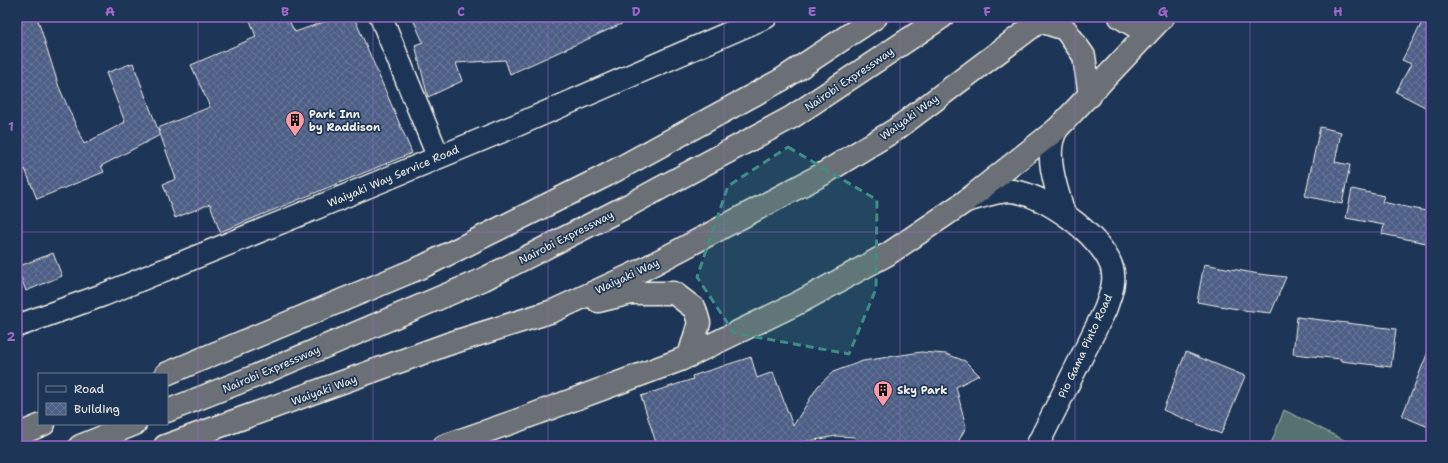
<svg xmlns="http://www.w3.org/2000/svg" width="1448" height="463" viewBox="0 0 1448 463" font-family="'Shantell Sans',sans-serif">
<defs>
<pattern id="building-cross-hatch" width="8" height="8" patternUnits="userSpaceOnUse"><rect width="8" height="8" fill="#4d5f86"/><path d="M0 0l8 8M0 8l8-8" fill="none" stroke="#677697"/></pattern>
</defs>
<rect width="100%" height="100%" fill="#1d3557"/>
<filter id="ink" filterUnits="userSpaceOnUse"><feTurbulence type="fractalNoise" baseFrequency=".025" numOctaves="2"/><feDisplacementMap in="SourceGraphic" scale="8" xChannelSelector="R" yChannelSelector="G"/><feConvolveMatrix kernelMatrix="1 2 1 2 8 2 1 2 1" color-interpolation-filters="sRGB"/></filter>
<g filter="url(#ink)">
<path fill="#57726f" stroke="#a6b2ac" d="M 1284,410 L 1356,446 L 1270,446 Z"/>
<path fill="url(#building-cross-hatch)" stroke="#f4f1e8" d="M 17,17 L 37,17 L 59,87 L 84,144 L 125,122 L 106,73 L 133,63 L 160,135 L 101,166 L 104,172 L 37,199 L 25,169 L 17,173 Z
M 249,17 L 287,17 L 295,32 L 338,17 L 354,17 L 412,153 L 220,232 L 210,204 L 175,218 L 163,184 L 176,179 L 158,128 L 210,107 L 191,65 L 256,37 Z
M 412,17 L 637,17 L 510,74 L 505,60 L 456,63 L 462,81 L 428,97 L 415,45 L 423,42 Z
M 1425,17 L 1431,17 L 1431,110 L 1396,92 L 1411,64 L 1402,60 Z
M 1320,127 L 1341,132 L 1335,162 L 1350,165 L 1342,204 L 1305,196 Z
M 1352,189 L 1384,196 L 1382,202 L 1431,212 L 1431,244 L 1382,234 L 1384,225 L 1346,218 Z
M 53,253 L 62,276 L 26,291 L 17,267 Z
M 1204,264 L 1259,274 L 1286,277 L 1271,313 L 1243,310 L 1197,302 Z
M 1297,317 L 1396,329 L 1391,367 L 1341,361 L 1341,359 L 1293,354 Z
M 1430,347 L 1431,348 L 1431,428 L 1402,416 Z
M 921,352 L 946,354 L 965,361 L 979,375 L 956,387 L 966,427 L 956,446 L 857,446 L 855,437 L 836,436 L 783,446 L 657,446 L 641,396 L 693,379 L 692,376 L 751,357 L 757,378 L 773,372 L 793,426 L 818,386 L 833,372 L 863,361 Z
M 1186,352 L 1245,376 L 1221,434 L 1163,410 Z"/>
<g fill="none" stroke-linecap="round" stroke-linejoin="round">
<g stroke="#f4f1e8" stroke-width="25">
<path id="minor" d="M 381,17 L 438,156
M 1057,129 C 1043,151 1056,189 1064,213
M 966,201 C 978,198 999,190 1011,191 C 1043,193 1100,235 1111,265 C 1117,280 1110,296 1105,310 L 1037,446
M 17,326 L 103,295 L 299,215 L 517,125 L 766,17"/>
</g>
<g stroke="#f4f1e8" stroke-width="25">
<path id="trunk" d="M 1120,17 L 1135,26 L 1160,17
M 1040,21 L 1065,29 L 1084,56 L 1090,96
M 598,301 L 631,293 L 674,293 L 695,309 L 699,323 L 689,356
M 165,446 L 448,344 L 553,311 L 642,270 L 821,175 L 895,130 L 1045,17
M 444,446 L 516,421 L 680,360 L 800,302 L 888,254 L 966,201 L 1057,129 L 1163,17"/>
</g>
<g stroke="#f4f1e8" stroke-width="25">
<path id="motorway" d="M 166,374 L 424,266 L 607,175 L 781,80 L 876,17
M 167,411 L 253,377 L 484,279 L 631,204 L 792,117 L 942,17
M 17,435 L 44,424
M 80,446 L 135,424"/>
</g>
<use href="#minor" stroke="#1d3557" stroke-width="22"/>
<use href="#trunk" stroke="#6a7074" stroke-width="22"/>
<use href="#motorway" stroke="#6a7074" stroke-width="22"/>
</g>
</g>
<path fill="#3d8f86" fill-opacity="0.2" stroke="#3d8f86" stroke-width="3" stroke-dasharray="8 5" stroke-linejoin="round" d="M 788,147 L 877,200 L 876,289 L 849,354 L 734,333 L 697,277 L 728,186 Z"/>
<path fill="none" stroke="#9f67cb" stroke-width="1" stroke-opacity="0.55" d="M 198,17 L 198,446M 373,17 L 373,446M 548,17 L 548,446M 724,17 L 724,446M 900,17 L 900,446M 1075,17 L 1075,446M 1250,17 L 1250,446M 17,232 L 1431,232"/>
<defs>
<g id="building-pin" transform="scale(1)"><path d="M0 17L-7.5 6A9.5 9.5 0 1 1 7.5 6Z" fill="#ff9aa2" stroke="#1d3557"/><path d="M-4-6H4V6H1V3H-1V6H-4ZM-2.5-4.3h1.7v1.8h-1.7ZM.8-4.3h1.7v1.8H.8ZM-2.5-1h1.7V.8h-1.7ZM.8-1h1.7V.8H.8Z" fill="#111"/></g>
</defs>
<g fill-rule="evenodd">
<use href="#building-pin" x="295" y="120"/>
<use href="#building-pin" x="883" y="390"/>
</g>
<g text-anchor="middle" stroke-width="3.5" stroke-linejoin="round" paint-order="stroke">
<g font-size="11" fill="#f4f1e8" stroke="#1d3557">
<text transform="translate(849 79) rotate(-34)" y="4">Nairobi Expressway</text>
<text transform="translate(909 117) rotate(-36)" y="4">Waiyaki Way</text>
<text transform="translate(393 176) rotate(-23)" y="4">Waiyaki Way Service Road</text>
<text transform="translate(566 237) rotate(-27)" y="4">Nairobi Expressway</text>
<text transform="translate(627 276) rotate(-25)" y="4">Waiyaki Way</text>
<text transform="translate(1085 346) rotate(-65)" y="4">Pio Gama Pinto Road</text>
<text transform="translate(271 369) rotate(-23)" y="4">Nairobi Expressway</text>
<text transform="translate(324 390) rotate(-20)" y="4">Waiyaki Way</text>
</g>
<g font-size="11" font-weight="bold" fill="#f4f1e8" stroke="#1d3557" text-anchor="start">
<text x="309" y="118">Park Inn<tspan x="309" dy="13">by Raddison</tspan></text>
<text x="897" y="394">Sky Park</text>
</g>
</g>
<rect width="1448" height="463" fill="none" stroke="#1d3557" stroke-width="44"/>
<rect x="38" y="373" width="130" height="52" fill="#1d3557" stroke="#738091"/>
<rect x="46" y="386" width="20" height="6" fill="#1d3557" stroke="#738091"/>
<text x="74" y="393" font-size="12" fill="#f4f1e8">Road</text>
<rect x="46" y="403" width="20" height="12" fill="url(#building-cross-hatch)" stroke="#738091"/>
<text x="74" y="413" font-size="12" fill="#f4f1e8">Building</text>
<rect x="22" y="22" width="1404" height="419" fill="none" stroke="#9f67cb" stroke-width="1.5"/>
<g font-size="13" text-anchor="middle" font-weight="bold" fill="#9f67cb">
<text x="110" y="16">A</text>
<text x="285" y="16">B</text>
<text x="461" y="16">C</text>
<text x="636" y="16">D</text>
<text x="812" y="16">E</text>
<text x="987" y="16">F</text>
<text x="1163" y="16">G</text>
<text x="1338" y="16">H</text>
<text x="11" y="131">1</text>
<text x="11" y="341">2</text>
</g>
</svg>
